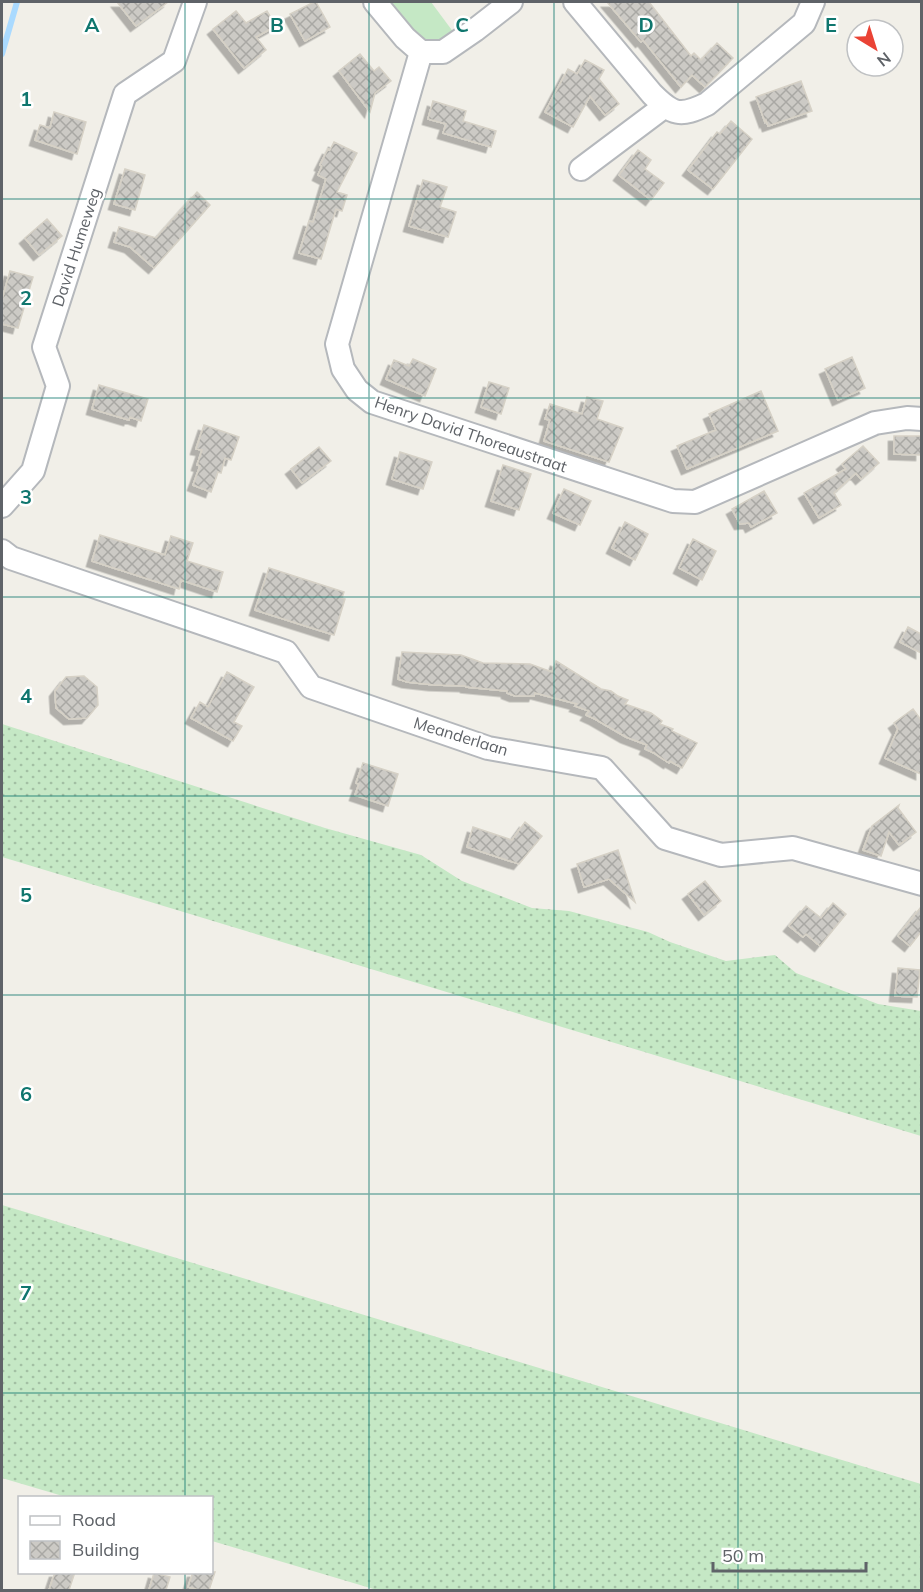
<svg xmlns="http://www.w3.org/2000/svg" width="923" height="1592" viewBox="0 0 923 1592" font-family="Mulish,sans-serif">
<defs>
<pattern id="grass-dots" width="8" height="8" patternUnits="userSpaceOnUse" patternTransform="scale(1.5)"><rect width="8" height="8" fill="#c5e8c5"/><path d="M2 2h.1M6 6h.1" fill="none" stroke="#a3c0a4" stroke-width="1.8" stroke-linecap="round"/></pattern>
<pattern id="building-cross-hatch" width="8" height="8" patternUnits="userSpaceOnUse" patternTransform="scale(1.5)"><rect width="8" height="8" fill="#cccac5"/><path d="M0 0l8 8M0 8l8-8" fill="none" stroke="#a9a8a4"/></pattern>
<filter id="shadow"><feDropShadow dx="-5.5" dy="5.5" stdDeviation="0" flood-color="#0004"/></filter>
</defs>
<rect width="100%" height="100%" fill="#f1efe8"/>
<path fill="url(#grass-dots)" d="M 2,724 L 325,828 L 421,855 L 462,881 L 532,908 L 569,911 L 648,932 L 670,942 L 726,961 L 775,955 L 796,973 L 878,1004 L 921,1011 L 921,1136 L 2,857 Z
M 2,1205 L 921,1484 L 921,1590 L 377,1590 L 212,1541 L 212,1498 L 66,1497 L 2,1478 Z"/>
<path fill="#c5e8c5" d="M 388,2 L 431,2 L 454,33 L 440,42 L 421,42 Z"/>
<g fill="none" stroke-linecap="round" stroke-linejoin="round">
<path stroke="#aadaff" stroke-width="6" d="M 2,54 L 17,2"/>
</g>
<path fill="url(#building-cross-hatch)" stroke="#d6d1c6" stroke-width="1.5" filter="url(#shadow)" d="M 117,2 L 168,2 L 136,26 Z
M 314,2 L 316,2 L 330,27 L 305,41 L 290,14 Z
M 607,2 L 649,2 L 691,56 L 694,53 L 701,60 L 717,43 L 733,58 L 705,87 L 692,75 L 681,87 L 643,40 L 641,42 Z
M 236,11 L 246,23 L 267,11 L 276,26 L 256,37 L 266,50 L 244,68 L 213,29 Z
M 360,54 L 374,71 L 379,67 L 391,81 L 375,93 L 370,112 L 339,71 Z
M 585,60 L 604,70 L 599,79 L 619,104 L 605,115 L 590,96 L 573,127 L 545,112 L 568,69 L 577,74 Z
M 801,81 L 812,111 L 768,126 L 766,120 L 765,122 L 756,97 Z
M 433,101 L 466,111 L 463,121 L 496,131 L 491,147 L 443,133 L 446,124 L 428,119 Z
M 54,112 L 86,122 L 77,154 L 35,140 L 40,125 L 50,128 Z
M 731,121 L 752,139 L 713,189 L 688,170 L 717,132 L 720,134 Z
M 334,142 L 357,153 L 337,192 L 347,195 L 342,211 L 336,209 L 321,259 L 299,253 L 309,221 L 313,222 L 326,179 L 318,175 L 322,166 L 320,165 L 328,149 L 330,150 Z
M 638,150 L 651,160 L 645,169 L 664,183 L 651,200 L 619,175 Z
M 125,169 L 145,175 L 135,210 L 114,204 Z
M 423,180 L 447,187 L 440,207 L 456,212 L 448,237 L 409,226 Z
M 197,192 L 210,205 L 154,268 L 130,247 L 114,242 L 119,227 L 156,238 Z
M 47,219 L 62,236 L 39,255 L 25,238 Z
M 10,271 L 33,277 L 18,328 L 2,324 L 2,300 Z
M 852,357 L 865,388 L 838,400 L 825,369 Z
M 413,359 L 436,369 L 425,396 L 386,379 L 394,360 L 409,366 Z
M 489,382 L 509,388 L 501,414 L 481,407 Z
M 99,385 L 148,399 L 141,421 L 130,417 L 129,420 L 92,409 Z
M 761,391 L 778,431 L 687,469 L 677,446 L 716,430 L 709,414 Z
M 587,397 L 603,401 L 597,419 L 623,428 L 609,462 L 544,441 L 550,420 L 545,419 L 550,404 L 582,414 Z
M 204,425 L 239,437 L 231,460 L 225,458 L 221,473 L 218,472 L 211,492 L 193,485 L 200,466 L 197,465 L 202,450 L 196,449 Z
M 894,436 L 921,436 L 921,455 L 894,454 Z
M 863,446 L 879,463 L 861,479 L 856,473 L 834,493 L 841,505 L 819,518 L 804,493 L 846,469 L 842,464 Z
M 319,447 L 331,461 L 302,483 L 291,469 Z
M 400,452 L 432,462 L 423,489 L 392,479 Z
M 503,465 L 531,474 L 519,510 L 491,501 Z
M 564,489 L 591,501 L 580,525 L 553,513 Z
M 764,491 L 777,513 L 751,527 L 749,523 L 740,524 L 732,509 Z
M 625,522 L 648,534 L 635,560 L 612,548 Z
M 100,535 L 165,555 L 171,536 L 193,543 L 187,561 L 223,572 L 217,592 L 181,580 L 179,589 L 92,561 Z
M 693,539 L 716,551 L 702,580 L 679,568 Z
M 269,568 L 344,592 L 342,598 L 345,599 L 334,635 L 255,610 Z
M 908,627 L 921,634 L 921,653 L 900,642 Z
M 402,652 L 461,655 L 483,663 L 530,664 L 552,672 L 556,661 L 601,689 L 611,691 L 618,696 L 628,700 L 625,704 L 651,713 L 662,721 L 660,724 L 673,729 L 672,731 L 697,743 L 682,768 L 670,761 L 669,763 L 654,753 L 645,749 L 647,745 L 626,737 L 595,719 L 586,715 L 589,711 L 575,706 L 577,704 L 535,693 L 534,696 L 515,696 L 507,693 L 507,691 L 466,687 L 466,686 L 434,685 L 407,682 L 398,679 Z
M 227,672 L 254,687 L 234,722 L 242,726 L 233,741 L 191,718 L 200,702 L 208,707 Z
M 84,676 L 97,687 L 98,705 L 87,718 L 69,719 L 56,708 L 55,691 L 66,677 Z
M 913,709 L 921,720 L 921,774 L 885,758 L 898,729 L 894,723 Z
M 363,763 L 398,774 L 388,806 L 355,795 L 359,784 L 356,783 Z
M 899,805 L 898,808 L 916,832 L 899,845 L 889,832 L 881,856 L 863,850 L 872,826 Z
M 525,822 L 542,836 L 519,864 L 467,847 L 473,827 L 512,840 Z
M 618,850 L 635,902 L 609,879 L 584,887 L 577,864 Z
M 705,881 L 721,901 L 704,915 L 688,894 Z
M 833,903 L 846,914 L 820,946 L 806,934 L 803,937 L 789,926 L 806,906 L 821,918 Z
M 921,907 L 921,932 L 910,946 L 898,936 Z
M 898,968 L 920,970 L 917,997 L 895,996 Z
M 55,1572 L 75,1572 L 69,1590 L 49,1590 Z
M 193,1572 L 215,1572 L 209,1590 L 199,1590 L 188,1587 Z
M 154,1573 L 170,1577 L 166,1590 L 149,1590 Z"/>
<g fill="none" stroke-linecap="round" stroke-linejoin="round">
<g stroke="#b5b8bc" stroke-width="26">
<path id="street" d="M 375,2 L 405,38 L 421,52 L 443,52 L 475,30 L 511,2
M 575,2 L 652,94 C 673,115 680,117 707,104 L 804,23 L 813,2
M 421,52 L 337,344 L 343,369 L 357,390 L 372,402 L 673,501 L 695,502 L 875,423 L 907,418 L 922,419
M 581,169 L 665,106
M 2,506 L 33,471 L 58,386 L 44,347 L 125,94 L 174,61 L 195,2
M 2,551 L 11,558 L 286,652 L 311,687 L 488,748 L 602,768 L 665,838 L 721,855 L 793,848 L 922,884"/>
</g>
<use href="#street" stroke="#fff" stroke-width="22"/>
</g>
<path fill="none" stroke="#0f766e" stroke-width="1.5" stroke-opacity="0.55" d="M 185,2 L 185,1498M 369,2 L 369,1590M 554,2 L 554,1590M 738,2 L 738,1590M 2,199 L 922,199M 2,398 L 922,398M 2,597 L 922,597M 2,796 L 922,796M 2,995 L 922,995M 2,1194 L 922,1194M 2,1393 L 922,1393M 185,1572 L 185,1590"/>
<g text-anchor="middle" stroke-width="5" stroke-linejoin="round" paint-order="stroke">
<g font-size="16" fill="#5f6368" stroke="#fff">
<text transform="translate(76 247) rotate(-72)" y="6">David Humeweg</text>
<text transform="translate(471 434) rotate(19)" y="6">Henry David Thoreaustraat</text>
<text transform="translate(461 736) rotate(17)" y="6">Meanderlaan</text>
</g>
</g>
<g font-size="20" text-anchor="middle" font-weight="bold" fill="#0f766e" stroke="#fff" stroke-width="5" stroke-linejoin="round" paint-order="stroke">
<text x="92" y="32">A</text>
<text x="277" y="32">B</text>
<text x="462" y="32">C</text>
<text x="646" y="32">D</text>
<text x="831" y="32">E</text>
<text x="26" y="106">1</text>
<text x="26" y="305">2</text>
<text x="26" y="504">3</text>
<text x="26" y="703">4</text>
<text x="26" y="902">5</text>
<text x="26" y="1101">6</text>
<text x="26" y="1300">7</text>
</g>
<rect width="923" height="1592" fill="none" stroke="#5f6368" stroke-width="6"/>
<rect x="18" y="1496" width="195" height="78" fill="#ffffff" stroke="#bfc1c3" stroke-width="1.5"/>
<rect x="30" y="1516" width="30" height="9" fill="#ffffff" stroke="#bfc1c3" stroke-width="1.5"/>
<text x="72" y="1526" font-size="18" fill="#5f6368">Road</text>
<rect x="30" y="1541" width="30" height="18" fill="url(#building-cross-hatch)" stroke="#bfc1c3" stroke-width="1.5"/>
<text x="72" y="1556" font-size="18" fill="#5f6368">Building</text>
<g transform="translate(875 48) rotate(142)"><circle r="28" fill="#ffffff" stroke="#bfc1c3" stroke-width="1.5"/>
<path d="M0-4.5L10 22L0 15L-10 22Z" fill="#ea4335"/>
<text y="-9" font-size="16" font-weight="bold" text-anchor="middle" fill="#5f6368">N</text>
</g>
<path d="M713 1562v9h153v-9" fill="none" stroke="#5f6368" stroke-width="3"/>
<text x="722" y="1562" font-size="18" fill="#5f6368" stroke="#ffffff" stroke-width="4.5" paint-order="stroke">50 m</text>
</svg>
